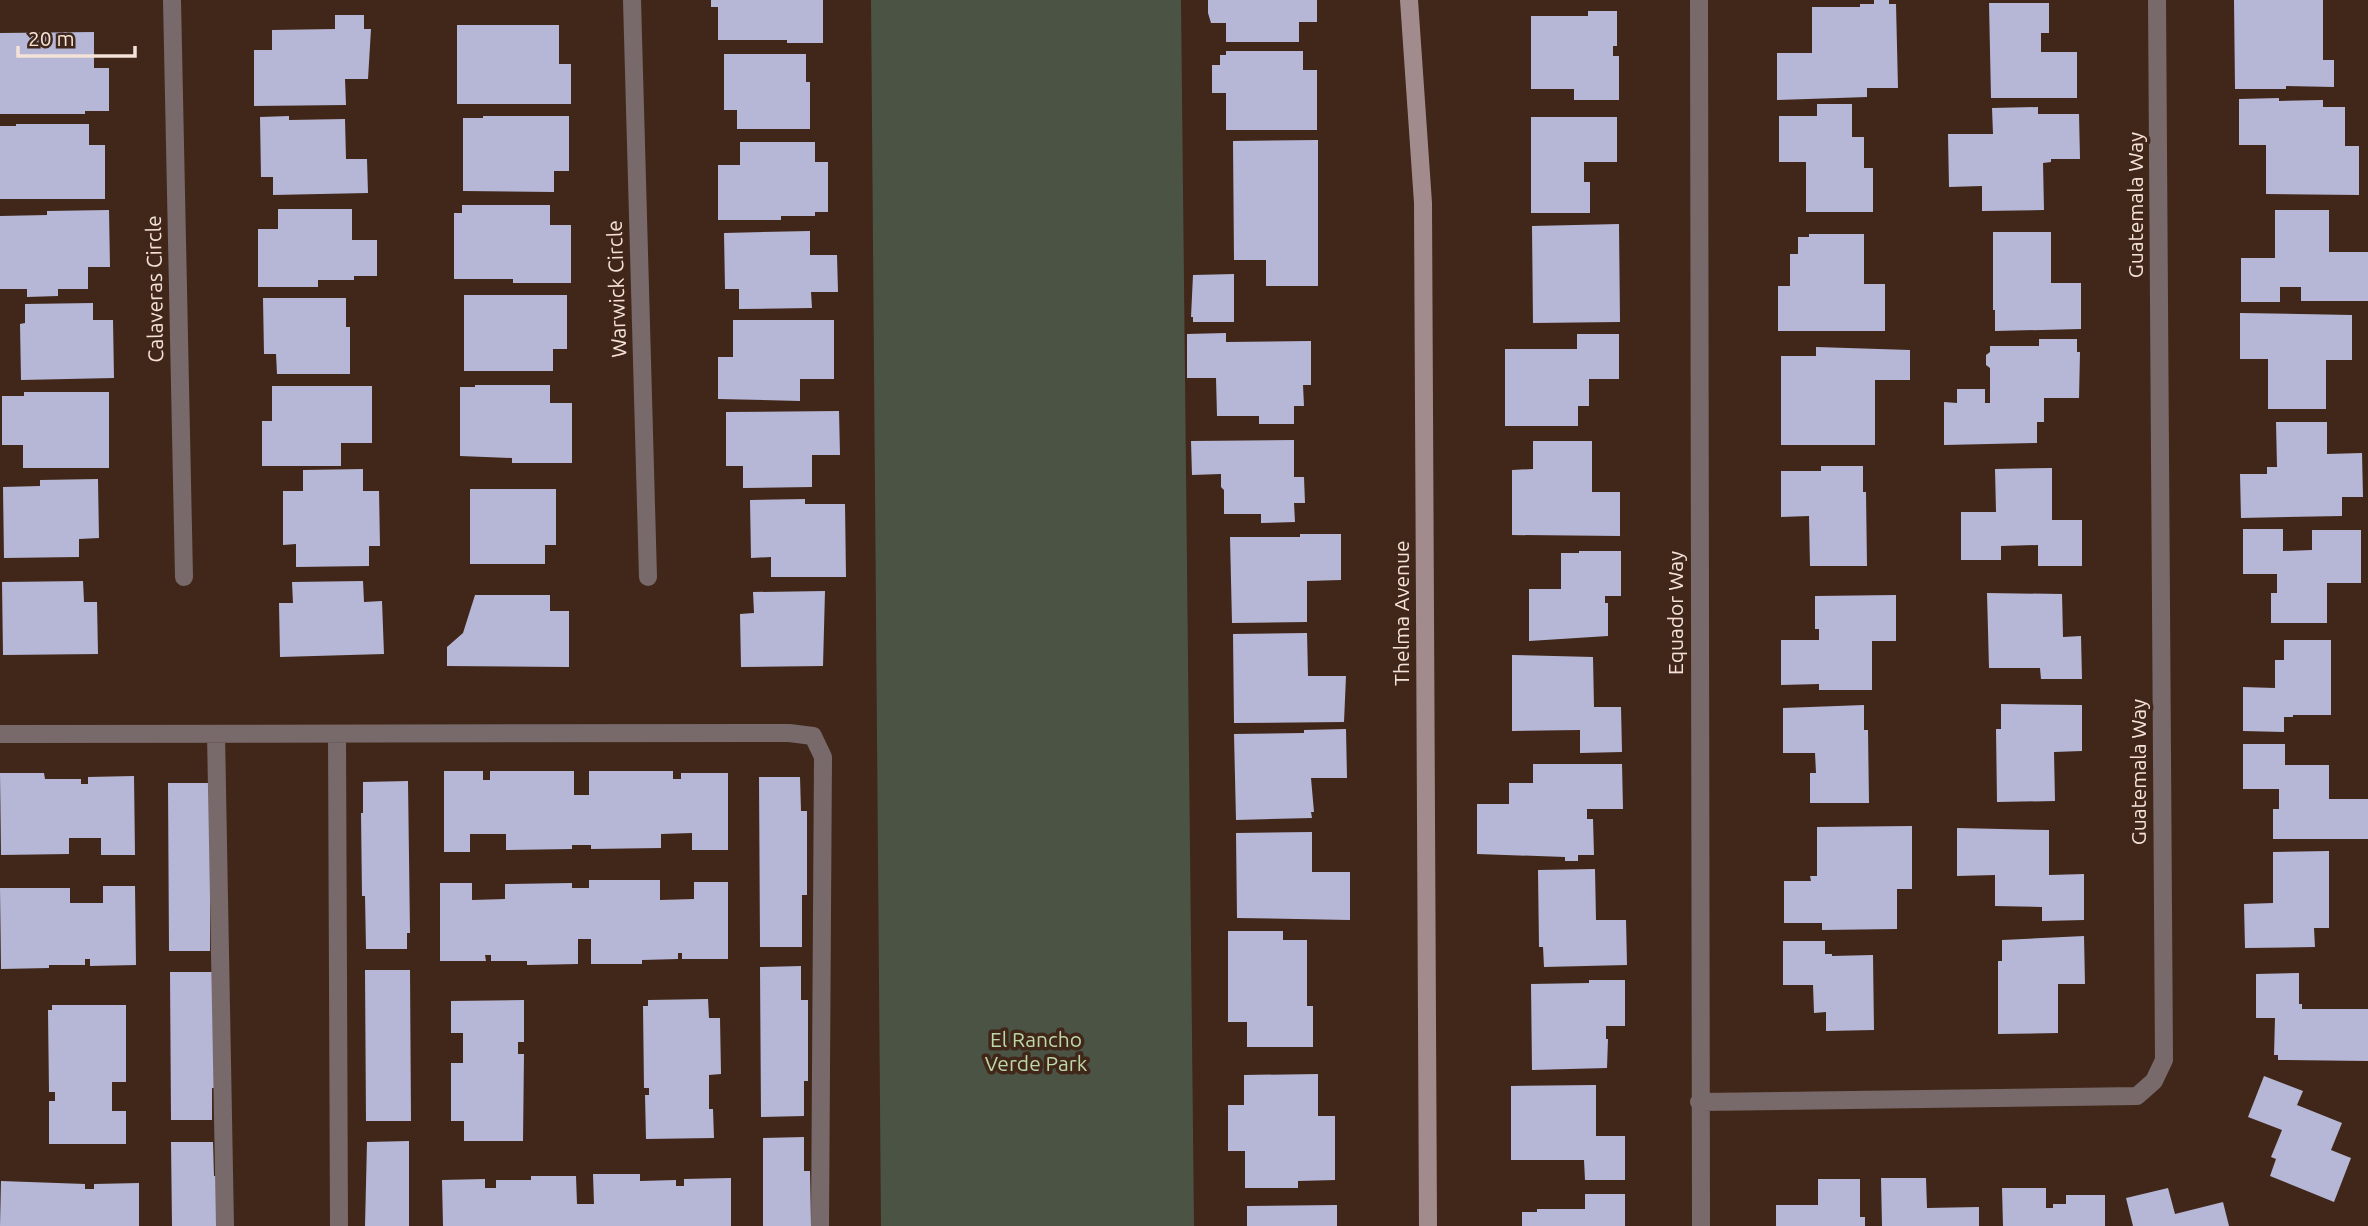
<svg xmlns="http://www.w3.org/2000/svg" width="2368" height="1226" viewBox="0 0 2368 1226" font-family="Ubuntu,sans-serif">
<rect width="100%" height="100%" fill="#412719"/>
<path fill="#4b5345" d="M 871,0 L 1181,0 L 1194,1226 L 881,1226 Z"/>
<path fill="#b6b7d7" d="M 711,0 L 823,0 L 823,43 L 787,43 L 787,40 L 718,40 L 718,7 L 711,7 Z
M 1208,0 L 1317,0 L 1317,22 L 1299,22 L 1299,42 L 1226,42 L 1226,23 L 1211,23 L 1208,13 Z
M 1874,0 L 1889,0 L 1889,4 L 1896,4 L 1898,88 L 1867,88 L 1867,97 L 1777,100 L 1777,53 L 1812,53 L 1812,7 L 1860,7 L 1860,4 L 1874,4 Z
M 2234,0 L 2323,0 L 2323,60 L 2334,60 L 2334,87 L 2286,86 L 2286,89 L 2235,89 Z
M 1989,3 L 2049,3 L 2049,33 L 2041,33 L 2041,52 L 2077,52 L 2077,98 L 1991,98 Z
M 1588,11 L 1617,11 L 1617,46 L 1613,46 L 1613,56 L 1619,56 L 1619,100 L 1574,100 L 1574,89 L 1531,89 L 1531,16 L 1588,16 Z
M 335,15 L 364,15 L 364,29 L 371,29 L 368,79 L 345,79 L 346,105 L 254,106 L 254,50 L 272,50 L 272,30 L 335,29 Z
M 457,25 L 559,25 L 559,64 L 571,64 L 571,104 L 457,104 Z
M 94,32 L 94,68 L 109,68 L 109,111 L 85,111 L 85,114 L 0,114 L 0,33 Z
M 1226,51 L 1303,51 L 1303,70 L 1317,70 L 1317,130 L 1226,130 L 1226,93 L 1212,93 L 1212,65 L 1220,65 L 1220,55 L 1226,55 Z
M 724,54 L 806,54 L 806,82 L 810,82 L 810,129 L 737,129 L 737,110 L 724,110 Z
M 2279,98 L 2279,101 L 2323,100 L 2323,107 L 2345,107 L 2345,146 L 2359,146 L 2359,195 L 2266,194 L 2266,145 L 2239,145 L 2239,99 Z
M 1817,104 L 1852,104 L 1852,137 L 1864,137 L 1864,168 L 1873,168 L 1873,212 L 1806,212 L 1806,162 L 1779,162 L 1779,116 L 1817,116 Z
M 2038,107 L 2038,114 L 2079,114 L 2080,159 L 2051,159 L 2051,162 L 2043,163 L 2044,210 L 1982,211 L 1982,186 L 1949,187 L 1948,134 L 1993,134 L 1992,108 Z
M 289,116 L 289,120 L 345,119 L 346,159 L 367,159 L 368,193 L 273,195 L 273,177 L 261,177 L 260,117 Z
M 483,116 L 569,116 L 569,171 L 554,171 L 554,192 L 463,191 L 463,118 L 483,118 Z
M 1531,117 L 1617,117 L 1617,162 L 1584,162 L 1584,182 L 1590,182 L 1590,213 L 1531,213 Z
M 16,124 L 89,124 L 89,145 L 105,145 L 105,199 L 0,199 L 0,126 L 16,126 Z
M 1318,140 L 1318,286 L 1266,286 L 1266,260 L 1234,260 L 1233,141 Z
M 740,142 L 815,142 L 815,162 L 828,162 L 828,212 L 815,212 L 815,216 L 781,216 L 781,220 L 718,220 L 718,165 L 740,165 Z
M 462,205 L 550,205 L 550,225 L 571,225 L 571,283 L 513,283 L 513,279 L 454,279 L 454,213 L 462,213 Z
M 278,209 L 352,209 L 352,240 L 377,240 L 377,276 L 354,276 L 354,280 L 318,280 L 318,287 L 258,287 L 258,229 L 278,229 Z
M 109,210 L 110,267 L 88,267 L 88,289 L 58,289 L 58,296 L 27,297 L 27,289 L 0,289 L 0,216 L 47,215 L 47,211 Z
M 2275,210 L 2329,210 L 2329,252 L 2368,252 L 2368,301 L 2301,301 L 2301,287 L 2280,287 L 2280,302 L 2241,302 L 2241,258 L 2275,258 Z
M 1619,224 L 1620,322 L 1533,323 L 1532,226 Z
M 810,231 L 810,255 L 837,255 L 838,292 L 811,292 L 812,308 L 739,309 L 739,289 L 725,289 L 724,233 Z
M 1993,232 L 2051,232 L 2051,283 L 2081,283 L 2081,329 L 1995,331 L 1995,310 L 1993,310 Z
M 1809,234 L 1864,234 L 1864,284 L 1885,284 L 1885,331 L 1778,331 L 1778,286 L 1790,286 L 1790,254 L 1798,254 L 1798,237 L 1809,237 Z
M 1234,274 L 1234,322 L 1193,322 L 1193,317 L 1191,317 L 1193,275 Z
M 464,295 L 567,295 L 567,349 L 553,349 L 553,371 L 464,371 Z
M 263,298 L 346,298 L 346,327 L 350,327 L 350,374 L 277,374 L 276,354 L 264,354 Z
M 93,303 L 93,320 L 113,320 L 114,378 L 21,380 L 20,324 L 25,323 L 25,304 Z
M 2240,313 L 2352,315 L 2352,360 L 2326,360 L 2326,409 L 2268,409 L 2268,359 L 2240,359 Z
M 733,320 L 834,320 L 834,379 L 800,379 L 800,401 L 718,399 L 718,357 L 733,357 Z
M 1226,333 L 1226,342 L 1311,341 L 1311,385 L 1303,385 L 1304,406 L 1294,406 L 1294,424 L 1259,424 L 1259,416 L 1217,416 L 1216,378 L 1187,378 L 1187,334 Z
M 1577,334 L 1619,334 L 1619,379 L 1589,379 L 1589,406 L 1578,406 L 1578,426 L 1505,426 L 1505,349 L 1577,349 Z
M 2039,339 L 2077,339 L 2077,352 L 2080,352 L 2079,398 L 2044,398 L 2044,422 L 2037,422 L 2037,443 L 1944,445 L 1944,402 L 1957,403 L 1957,389 L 1985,389 L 1985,403 L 1990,403 L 1990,368 L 1986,365 L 1986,355 L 1990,352 L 1990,346 L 2039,346 Z
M 1816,347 L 1910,350 L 1910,380 L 1875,380 L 1875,445 L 1781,445 L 1781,356 L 1816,356 Z
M 475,385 L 550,385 L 550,403 L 572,403 L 572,463 L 512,463 L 512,458 L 460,456 L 460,387 L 475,387 Z
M 272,386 L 372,386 L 372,443 L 341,443 L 341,466 L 262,466 L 262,421 L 272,421 Z
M 24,392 L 109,392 L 109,468 L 23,468 L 23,445 L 2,445 L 2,396 L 24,396 Z
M 839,411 L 840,455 L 812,455 L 812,487 L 743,488 L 743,466 L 726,466 L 726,412 Z
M 2276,422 L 2327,422 L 2327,454 L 2362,453 L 2363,497 L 2342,497 L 2342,516 L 2241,518 L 2240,474 L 2267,474 L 2267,467 L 2277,467 Z
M 1294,440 L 1294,477 L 1304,477 L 1305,503 L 1294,503 L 1295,522 L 1261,523 L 1261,514 L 1224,514 L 1224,490 L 1221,487 L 1221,474 L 1192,475 L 1191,441 Z
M 1533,441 L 1592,441 L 1592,492 L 1620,492 L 1620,536 L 1512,535 L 1512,470 L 1533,469 Z
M 1821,466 L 1863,466 L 1863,492 L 1866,492 L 1867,566 L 1810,566 L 1809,516 L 1781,517 L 1781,471 L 1821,471 Z
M 2052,468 L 2052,520 L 2082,520 L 2082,566 L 2038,566 L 2038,545 L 2001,546 L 2001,560 L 1961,560 L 1961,512 L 1996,512 L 1995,469 Z
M 363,469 L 363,491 L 379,491 L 380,546 L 369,546 L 369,566 L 296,567 L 296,544 L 283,545 L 283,491 L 303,491 L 303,470 Z
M 98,479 L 99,538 L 79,539 L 79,557 L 4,558 L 3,487 L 40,486 L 40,480 Z
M 470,489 L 556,489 L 556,545 L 545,545 L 545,564 L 470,564 Z
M 805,499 L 805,504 L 845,504 L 846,577 L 771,577 L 771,557 L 751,558 L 750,500 Z
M 2243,529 L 2283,529 L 2283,551 L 2312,550 L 2312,530 L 2361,530 L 2361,583 L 2327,583 L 2327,623 L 2271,623 L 2271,593 L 2277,593 L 2277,574 L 2243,574 Z
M 1300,534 L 1341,534 L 1341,580 L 1307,581 L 1307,622 L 1232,623 L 1230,537 L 1300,537 Z
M 1579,551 L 1621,551 L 1621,596 L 1605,596 L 1605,603 L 1608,603 L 1608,636 L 1529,641 L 1529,589 L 1561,589 L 1561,553 L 1579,553 Z
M 83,581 L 84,602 L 97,602 L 98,654 L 3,655 L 2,582 Z
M 363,581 L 364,602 L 382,601 L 384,654 L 280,657 L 279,603 L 293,603 L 292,582 Z
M 825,591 L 823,666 L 741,667 L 740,614 L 754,613 L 753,592 Z
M 1987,593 L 2062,594 L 2063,637 L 2081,636 L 2082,679 L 2041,679 L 2040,668 L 1989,668 Z
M 475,595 L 550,595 L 550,611 L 569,611 L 569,667 L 447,666 L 447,647 L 463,633 Z
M 1896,595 L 1896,641 L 1872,641 L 1872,690 L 1819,690 L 1819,684 L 1781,685 L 1781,640 L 1819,640 L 1819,629 L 1815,629 L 1815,596 Z
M 1307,633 L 1308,676 L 1346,676 L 1344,722 L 1234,723 L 1233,634 Z
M 2284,640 L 2331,640 L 2331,715 L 2293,715 L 2293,717 L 2284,717 L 2284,732 L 2243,731 L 2243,687 L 2275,688 L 2275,660 L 2284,660 Z
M 1512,655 L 1593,657 L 1594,707 L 1621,707 L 1622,752 L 1580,753 L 1580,730 L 1512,731 Z
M 2001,704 L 2082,705 L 2082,751 L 2054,752 L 2055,801 L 1997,802 L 1996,729 L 2001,729 Z
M 1864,705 L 1864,730 L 1868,730 L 1869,803 L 1810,803 L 1810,773 L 1816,773 L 1815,753 L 1783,753 L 1783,708 Z
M 1346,729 L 1347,778 L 1311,778 L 1314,812 L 1311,812 L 1312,818 L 1236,820 L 1234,734 L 1304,733 L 1304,730 Z
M 2243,744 L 2285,744 L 2285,765 L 2329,765 L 2329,799 L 2368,799 L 2368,839 L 2273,839 L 2273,809 L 2279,809 L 2279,789 L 2243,789 Z
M 1533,764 L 1622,764 L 1623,809 L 1587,809 L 1587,819 L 1593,819 L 1594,855 L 1578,855 L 1578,861 L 1565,861 L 1565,857 L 1477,854 L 1477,804 L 1509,804 L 1509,783 L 1533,783 Z
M 444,771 L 483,771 L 483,780 L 490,780 L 490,771 L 574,771 L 574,795 L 589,795 L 589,771 L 673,771 L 673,779 L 681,779 L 681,773 L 728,773 L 728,850 L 692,850 L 692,833 L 661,834 L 661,848 L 591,849 L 591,845 L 572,845 L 572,849 L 506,850 L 506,834 L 470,834 L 470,852 L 444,852 Z
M 0,773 L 44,773 L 45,779 L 81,779 L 81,784 L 88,784 L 88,777 L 134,776 L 135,855 L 101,855 L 101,838 L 69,838 L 69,854 L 1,855 Z
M 759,777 L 800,777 L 801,811 L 807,811 L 807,895 L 802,895 L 802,947 L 760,947 Z
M 408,781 L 410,933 L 407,933 L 407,949 L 366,949 L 365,896 L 362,896 L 361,813 L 363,813 L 363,782 Z
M 168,783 L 210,783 L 210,951 L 169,951 Z
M 1912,826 L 1912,889 L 1897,889 L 1897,929 L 1822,930 L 1822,923 L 1784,923 L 1784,881 L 1811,881 L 1810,876 L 1817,876 L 1817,827 Z
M 1957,828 L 2049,830 L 2049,875 L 2084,874 L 2084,920 L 2042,921 L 2042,907 L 1995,906 L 1995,875 L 1957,876 Z
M 1312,832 L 1312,872 L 1350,872 L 1350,920 L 1237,918 L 1236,833 Z
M 2329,851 L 2329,928 L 2314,928 L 2315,947 L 2245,948 L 2244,904 L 2273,903 L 2273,852 Z
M 1595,869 L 1596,920 L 1626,920 L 1627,965 L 1544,967 L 1543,947 L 1539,947 L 1538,870 Z
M 589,880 L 660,880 L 660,900 L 694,899 L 694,882 L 728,882 L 728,959 L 682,959 L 682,953 L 678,953 L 678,959 L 642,960 L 642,964 L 591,964 L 591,939 L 578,939 L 578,964 L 527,965 L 527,961 L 491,961 L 491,955 L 485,955 L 486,961 L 440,961 L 440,883 L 472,883 L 472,900 L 505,899 L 505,884 L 572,883 L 572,888 L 589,888 Z
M 103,886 L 135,886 L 136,965 L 90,966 L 90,959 L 85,959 L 85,965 L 49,965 L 49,968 L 1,969 L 0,888 L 70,888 L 70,903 L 103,903 Z
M 1228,931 L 1283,931 L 1283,940 L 1307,940 L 1307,1006 L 1313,1006 L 1313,1047 L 1247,1047 L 1247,1022 L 1228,1022 Z
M 2084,936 L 2085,984 L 2058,984 L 2058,1033 L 1998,1034 L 1998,961 L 2002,961 L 2002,940 Z
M 1783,941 L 1825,941 L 1825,954 L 1832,954 L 1832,956 L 1873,955 L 1874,1030 L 1826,1031 L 1826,1012 L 1814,1013 L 1813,985 L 1783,985 Z
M 801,966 L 801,1000 L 808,1000 L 808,1081 L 804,1081 L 804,1116 L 761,1117 L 760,967 Z
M 365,970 L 410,970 L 411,1121 L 366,1121 Z
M 170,972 L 212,972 L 212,1005 L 215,1005 L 215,1088 L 212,1088 L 212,1120 L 171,1120 Z
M 2299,973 L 2299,1004 L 2302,1004 L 2302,1009 L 2368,1009 L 2368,1061 L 2278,1060 L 2278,1055 L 2274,1055 L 2275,1018 L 2256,1018 L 2256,974 Z
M 1589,980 L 1625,980 L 1625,1026 L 1606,1026 L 1606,1039 L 1608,1039 L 1607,1068 L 1532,1070 L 1531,984 L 1589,983 Z
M 708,999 L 709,1018 L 720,1018 L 721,1074 L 709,1075 L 709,1109 L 713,1109 L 714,1138 L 646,1139 L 645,1095 L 649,1095 L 649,1088 L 644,1088 L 643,1006 L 648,1006 L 648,1000 Z
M 524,1000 L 524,1042 L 518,1042 L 518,1054 L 524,1054 L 523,1141 L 464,1141 L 464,1121 L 451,1121 L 451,1063 L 463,1063 L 463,1033 L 451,1033 L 451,1001 Z
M 52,1005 L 126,1005 L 126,1082 L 112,1082 L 112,1111 L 126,1111 L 126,1144 L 49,1144 L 49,1101 L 55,1101 L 55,1092 L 49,1092 L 48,1010 L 52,1010 Z
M 1318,1074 L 1318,1116 L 1335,1116 L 1335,1180 L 1298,1181 L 1298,1188 L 1245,1188 L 1245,1151 L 1228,1151 L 1228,1105 L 1244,1105 L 1244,1075 Z
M 2264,1076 L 2303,1091 L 2297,1105 L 2342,1123 L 2331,1150 L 2351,1158 L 2334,1202 L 2270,1176 L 2276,1159 L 2271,1157 L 2282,1130 L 2248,1117 Z
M 1596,1085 L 1596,1136 L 1625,1136 L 1625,1180 L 1585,1180 L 1584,1160 L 1511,1160 L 1511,1086 Z
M 804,1137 L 804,1171 L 810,1171 L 811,1226 L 763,1226 L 763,1138 Z
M 409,1141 L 409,1226 L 365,1226 L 367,1142 Z
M 171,1142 L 213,1142 L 214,1176 L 216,1176 L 217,1226 L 172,1226 Z
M 593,1174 L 640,1174 L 640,1181 L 676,1180 L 676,1186 L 684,1186 L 684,1179 L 731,1178 L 731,1226 L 443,1226 L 442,1180 L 485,1179 L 485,1188 L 496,1188 L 496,1180 L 531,1180 L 531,1176 L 576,1176 L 577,1204 L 594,1204 Z
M 1881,1178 L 1926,1178 L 1927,1208 L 1979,1207 L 1979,1226 L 1882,1226 Z
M 1818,1179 L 1860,1179 L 1860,1217 L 1865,1217 L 1865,1226 L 1776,1226 L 1776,1205 L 1818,1205 Z
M 1,1181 L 85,1184 L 85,1189 L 94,1189 L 94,1184 L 139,1183 L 139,1226 L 0,1226 Z
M 2002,1188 L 2046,1188 L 2046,1208 L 2053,1208 L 2053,1204 L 2066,1204 L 2066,1195 L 2105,1195 L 2105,1226 L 2003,1226 Z
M 2168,1188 L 2175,1214 L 2223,1202 L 2229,1226 L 2133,1226 L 2126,1198 Z
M 1585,1194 L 1625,1194 L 1625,1226 L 1522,1226 L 1522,1212 L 1537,1212 L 1537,1209 L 1585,1209 Z
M 1337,1205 L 1337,1226 L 1247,1226 L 1247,1206 Z"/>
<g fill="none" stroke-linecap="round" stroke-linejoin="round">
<path stroke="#786a6a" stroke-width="18" d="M 0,734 L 789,733 L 813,736 L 823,757 L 820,1226
M 216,734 L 225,1226
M 337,734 L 339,1226"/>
<path stroke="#786a6a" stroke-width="18" d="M 172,0 L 184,577
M 632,0 L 648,577
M 1699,0 L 1701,1226
M 1699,1102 L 2137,1096 L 2154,1081 L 2164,1060 L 2157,0"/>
<path stroke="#a28b8c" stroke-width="18" d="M 1409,0 L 1423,203 L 1428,1226"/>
</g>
<g text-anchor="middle" stroke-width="7" stroke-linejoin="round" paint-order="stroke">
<g font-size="21" fill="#f4e2d9" stroke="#412719">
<text transform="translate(2136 205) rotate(-90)" y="7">Guatemala Way</text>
<text transform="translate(155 289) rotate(-91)" y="7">Calaveras Circle</text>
<text transform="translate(617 289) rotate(-92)" y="7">Warwick Circle</text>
<text transform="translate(1402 613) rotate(-90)" y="7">Thelma Avenue</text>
<text transform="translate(1676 613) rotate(-90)" y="7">Equador Way</text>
<text transform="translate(2139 772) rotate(-90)" y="7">Guatemala Way</text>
</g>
<g font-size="21" fill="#bcd8a8" stroke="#412719">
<text x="1036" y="1047">El Rancho<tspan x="1036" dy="24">Verde Park</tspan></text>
</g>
</g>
<path d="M18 46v10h117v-10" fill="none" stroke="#f4e2d9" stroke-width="3.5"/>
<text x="28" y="46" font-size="21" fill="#f4e2d9" stroke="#412719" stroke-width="5" paint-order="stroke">20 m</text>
</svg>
